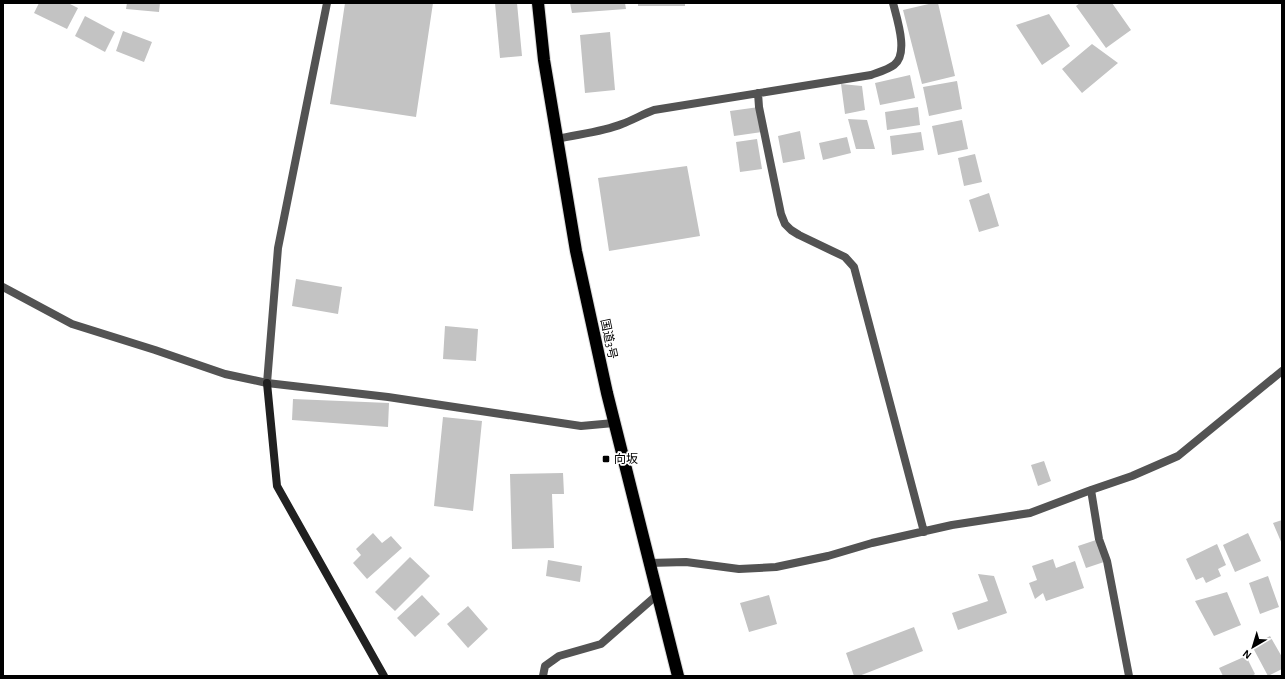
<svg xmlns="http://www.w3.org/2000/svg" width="1285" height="679" viewBox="0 0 1285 679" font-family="'Alegreya Sans','Noto Sans JP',sans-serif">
<rect width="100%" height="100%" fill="#fff"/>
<path fill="#c3c3c3" d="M 39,3 L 68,3 L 78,8 L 67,29 L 34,13 Z
M 127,3 L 160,3 L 159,12 L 126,9 Z
M 345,3 L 433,3 L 416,117 L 330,104 Z
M 495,3 L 517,3 L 522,56 L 500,58 Z
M 570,3 L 625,3 L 626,9 L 572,13 Z
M 638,3 L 685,3 L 685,6 L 638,6 Z
M 933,3 L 938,3 L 955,76 L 922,84 L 903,10 Z
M 1080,3 L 1112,3 L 1131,30 L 1106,48 L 1076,6 Z
M 1049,14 L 1070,46 L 1042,65 L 1016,25 Z
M 85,16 L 115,32 L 105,52 L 75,36 Z
M 123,31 L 152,42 L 144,62 L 116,51 Z
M 610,32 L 615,90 L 585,93 L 580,35 Z
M 1092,44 L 1118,63 L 1082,93 L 1062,69 Z
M 910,75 L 915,98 L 880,105 L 875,83 Z
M 957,81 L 962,109 L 929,116 L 923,87 Z
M 841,84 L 862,86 L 865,110 L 845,114 Z
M 759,107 L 762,132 L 734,136 L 730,111 Z
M 918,107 L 920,125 L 887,130 L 885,112 Z
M 848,119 L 867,120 L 875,149 L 856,149 Z
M 962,120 L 968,149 L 938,155 L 932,126 Z
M 800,131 L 805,159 L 783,163 L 778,136 Z
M 921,132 L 924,150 L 892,155 L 890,136 Z
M 847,137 L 851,153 L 823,160 L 819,143 Z
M 757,139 L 762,169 L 740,172 L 736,142 Z
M 975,154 L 982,182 L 964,186 L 958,158 Z
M 687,166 L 700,236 L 609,251 L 598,178 Z
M 989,193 L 999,226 L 979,232 L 969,200 Z
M 296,279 L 342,287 L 338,314 L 292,306 Z
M 445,326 L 478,329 L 476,361 L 443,359 Z
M 293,399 L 389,403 L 388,427 L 292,420 Z
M 443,417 L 482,421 L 473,511 L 434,506 Z
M 1044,461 L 1051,481 L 1038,486 L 1031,465 Z
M 563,473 L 564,494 L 552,494 L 554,548 L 512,549 L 510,474 Z
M 1282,520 L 1282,544 L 1273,523 Z
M 373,533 L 382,543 L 391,536 L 402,548 L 367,579 L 353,563 L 361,555 L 356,549 Z
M 1248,533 L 1261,561 L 1235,572 L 1223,545 Z
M 1099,539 L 1107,561 L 1086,568 L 1078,546 Z
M 1217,544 L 1226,565 L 1218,569 L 1221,576 L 1206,583 L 1203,577 L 1196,580 L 1186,559 Z
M 410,557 L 430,576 L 395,611 L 375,592 Z
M 1053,559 L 1056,568 L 1075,561 L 1084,588 L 1046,601 L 1043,593 L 1035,599 L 1029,583 L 1037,580 L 1032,566 Z
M 548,560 L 582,566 L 580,582 L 546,576 Z
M 978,574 L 994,576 L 1007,613 L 958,630 L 952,613 L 988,601 Z
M 1268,576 L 1279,607 L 1260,614 L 1249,583 Z
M 1227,592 L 1241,625 L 1214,636 L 1195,601 Z
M 422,595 L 440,614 L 415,637 L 397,618 Z
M 769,595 L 777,624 L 749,632 L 740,603 Z
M 468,606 L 488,629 L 468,648 L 447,624 Z
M 914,627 L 923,651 L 859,676 L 854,676 L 846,653 Z
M 1270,636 L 1282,657 L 1282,669 L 1268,676 L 1252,646 Z
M 1246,656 L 1255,674 L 1252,676 L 1223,676 L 1219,668 Z"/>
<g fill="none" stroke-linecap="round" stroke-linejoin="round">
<g stroke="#dbdbdb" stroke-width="14">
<path id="highway" d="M 538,3 L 544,60 L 576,251 L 607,393 L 678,676"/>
</g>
<path stroke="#535353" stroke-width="8" d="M 543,676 L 545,666 L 559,656 L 601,644 L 657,595"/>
<path stroke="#535353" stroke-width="8" d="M 758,93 L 759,107 L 781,214 L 785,224 L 791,230 L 799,235 L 845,257 L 854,267 L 924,532
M 557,139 C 579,134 602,132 622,124 C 633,120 643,114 654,110 L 871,75 C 879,72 887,70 894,65 C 909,54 897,19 893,3
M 3,287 L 72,324 L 155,350 L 225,374 L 267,383 L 388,397 L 581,426 L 614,423
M 267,383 L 278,248 L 327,3
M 1091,490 L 1099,539 L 1107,561 L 1129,676
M 649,563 L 686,562 L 739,569 L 776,567 L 828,556 L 872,543 L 952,525 L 1030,513 L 1091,490 L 1132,476 L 1178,456 L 1282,371"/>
<path stroke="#202020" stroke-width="8" d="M 267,383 L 277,486 L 384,676"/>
<use href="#highway" stroke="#000" stroke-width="12"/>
</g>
<rect fill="#000" stroke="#fff" stroke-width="1.5" x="602" y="455" width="8" height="8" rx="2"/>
<g text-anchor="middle" stroke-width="3.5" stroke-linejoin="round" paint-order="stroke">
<g font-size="12" fill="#000" stroke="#fff">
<text transform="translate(609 339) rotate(78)" y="4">国道3号</text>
</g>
<g font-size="12" fill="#000" stroke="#fff" text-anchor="start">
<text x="614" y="463">向坂</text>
</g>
</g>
<rect width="1285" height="679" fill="none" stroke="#000000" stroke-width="8"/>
<g transform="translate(1253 647) rotate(218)" stroke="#ffffff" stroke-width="3" paint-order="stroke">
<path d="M0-3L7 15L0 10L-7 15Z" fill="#000000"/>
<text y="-6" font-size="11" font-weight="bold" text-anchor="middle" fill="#000000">N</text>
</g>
</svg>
